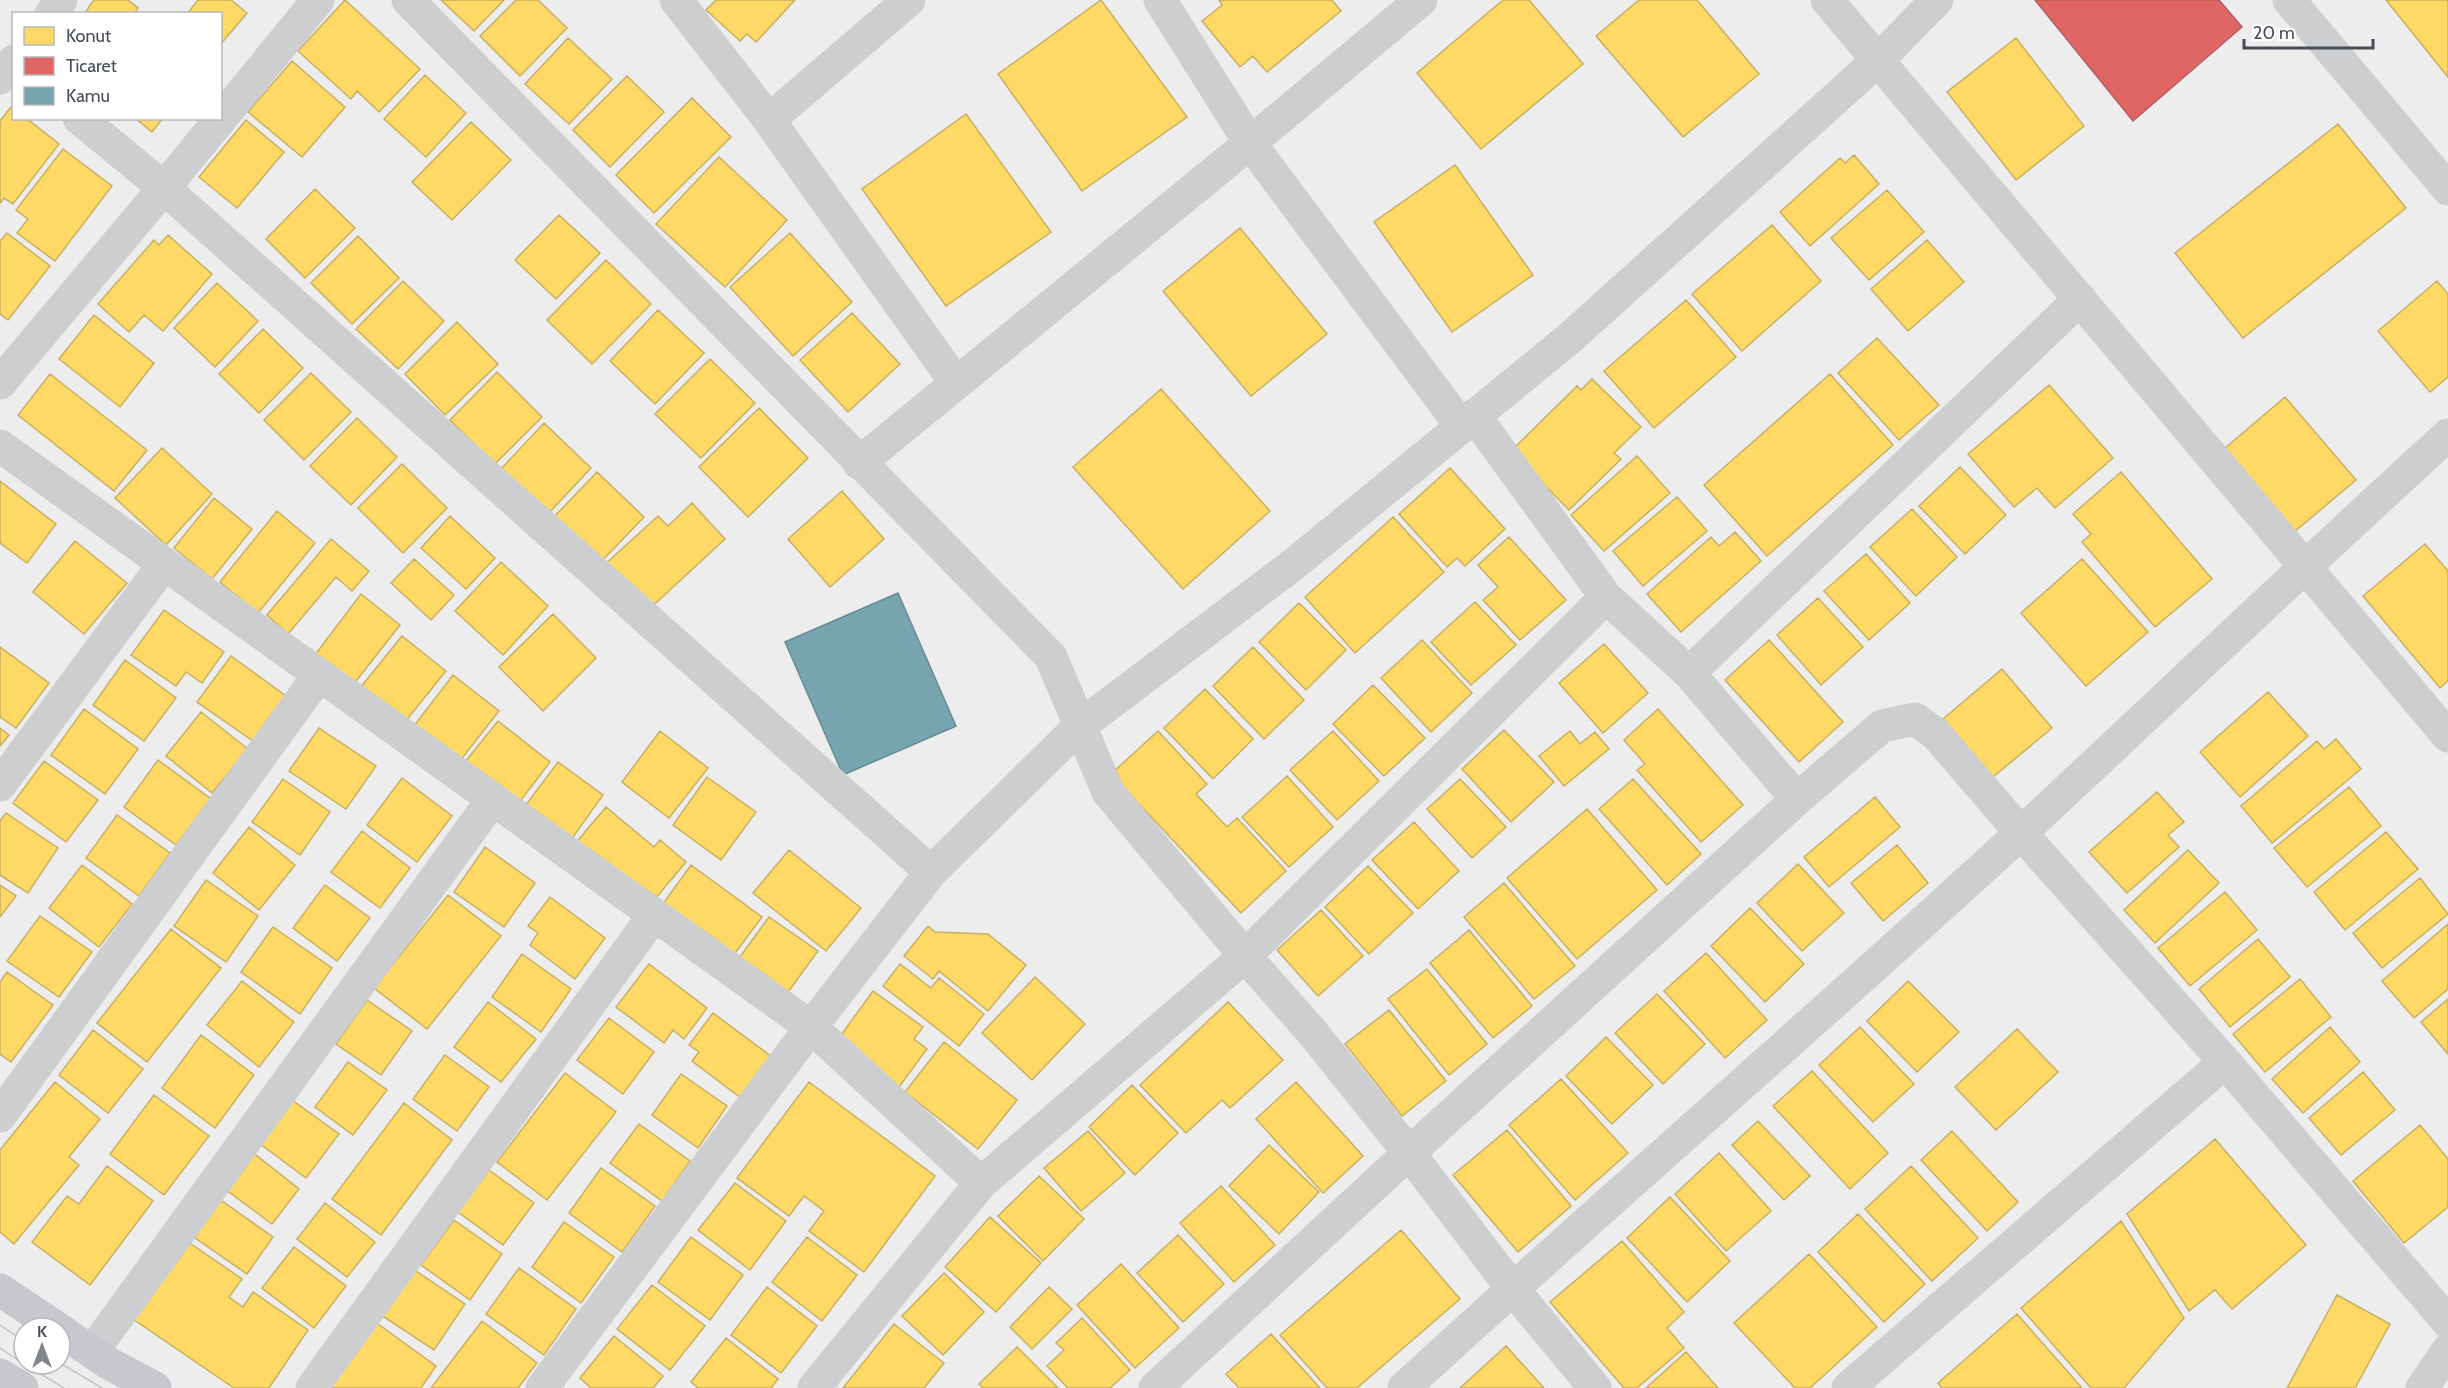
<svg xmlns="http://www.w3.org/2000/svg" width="2448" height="1388" viewBox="0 0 2448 1388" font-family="Cabin,sans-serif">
<rect width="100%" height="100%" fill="#eeeded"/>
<path fill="#ffd966" stroke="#c8af62" stroke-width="1.5" d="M 94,0 L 128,0 L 138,8 L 134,14 L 84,14 Z
M 198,0 L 231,0 L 247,13 L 220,45 L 220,14 L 187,14 Z
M 345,0 L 420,69 L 379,112 L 357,91 L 351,99 L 298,51 Z
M 441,0 L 504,0 L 474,31 Z
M 516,0 L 538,0 L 567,28 L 520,76 L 480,36 Z
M 716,0 L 795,0 L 756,42 L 747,34 L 740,41 L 706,10 Z
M 1101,0 L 1187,117 L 1082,191 L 998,74 Z
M 1219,0 L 1332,0 L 1341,11 L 1267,72 L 1253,56 L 1240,67 L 1202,21 L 1222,5 Z
M 1503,0 L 1529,0 L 1583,64 L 1481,149 L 1417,73 Z
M 1639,0 L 1697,0 L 1759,74 L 1683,137 L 1596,36 Z
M 2386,0 L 2448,0 L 2448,77 Z
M 568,38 L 612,79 L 569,124 L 525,84 Z
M 2016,38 L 2084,126 L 2016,180 L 1947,92 Z
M 292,61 L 345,107 L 302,157 L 248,112 Z
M 425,75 L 466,113 L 426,157 L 384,119 Z
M 627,76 L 664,112 L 610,167 L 573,130 Z
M 692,98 L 731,137 L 654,213 L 616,175 Z
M 11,107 L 14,109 L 14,118 L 26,118 L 59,144 L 13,204 L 4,198 L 0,203 L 0,121 Z
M 966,114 L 1051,232 L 946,306 L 862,189 Z
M 135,118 L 163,118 L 152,132 Z
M 246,120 L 284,152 L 237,208 L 199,177 Z
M 471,122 L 511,160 L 452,220 L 412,182 Z
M 2338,124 L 2406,208 L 2243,338 L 2175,253 Z
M 63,149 L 112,186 L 55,261 L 17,233 L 28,219 L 16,210 Z
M 1854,155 L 1879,184 L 1810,246 L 1780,212 L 1840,158 L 1845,163 Z
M 719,157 L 787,220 L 725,287 L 656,224 Z
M 1455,165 L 1533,275 L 1452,332 L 1374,222 Z
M 315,189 L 355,228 L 305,278 L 266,239 Z
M 1887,190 L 1924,232 L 1869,280 L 1831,238 Z
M 559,215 L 600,253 L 556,299 L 515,260 Z
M 1772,225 L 1821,281 L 1742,351 L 1692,294 Z
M 1240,228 L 1327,334 L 1251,396 L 1163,291 Z
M 7,233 L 50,266 L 8,320 L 0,314 L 0,241 Z
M 790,233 L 852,302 L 793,356 L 730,287 Z
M 168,235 L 212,274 L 163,331 L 144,315 L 129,332 L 98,304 L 154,240 L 159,245 Z
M 358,236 L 399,278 L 352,324 L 311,283 Z
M 1927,240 L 1964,282 L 1908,331 L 1871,289 Z
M 606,260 L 651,304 L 592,364 L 547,320 Z
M 403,281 L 444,321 L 398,369 L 356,329 Z
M 2437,281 L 2448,294 L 2448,377 L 2430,392 L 2378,331 Z
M 217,283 L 258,321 L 215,367 L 174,328 Z
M 1686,300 L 1736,357 L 1654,428 L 1604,371 Z
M 658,310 L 704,353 L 655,404 L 610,361 Z
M 852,313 L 900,364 L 848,412 L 800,360 Z
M 94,315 L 154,363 L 120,407 L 59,359 Z
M 457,322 L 498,364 L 445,415 L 405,374 Z
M 263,329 L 303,368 L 259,413 L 219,374 Z
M 1877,338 L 1939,405 L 1899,440 L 1838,373 Z
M 710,359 L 755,403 L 701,458 L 655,414 Z
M 497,372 L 542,417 L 495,464 L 450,420 Z
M 311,373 L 351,412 L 304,460 L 264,420 Z
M 50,374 L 147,450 L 114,491 L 18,415 Z
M 1830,374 L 1893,445 L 1767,556 L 1704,485 Z
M 1592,379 L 1641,427 L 1614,453 L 1621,459 L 1569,510 L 1511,451 L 1577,386 L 1581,390 Z
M 2049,385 L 2113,458 L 2055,508 L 2037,488 L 2014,507 L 1968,454 Z
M 1161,389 L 1270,511 L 1183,589 L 1073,467 Z
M 2285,397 L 2356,480 L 2293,533 L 2217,455 Z
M 759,408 L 808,458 L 748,517 L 699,467 Z
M 357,418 L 397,457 L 351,505 L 310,466 Z
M 544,423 L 591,468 L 548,514 L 501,469 Z
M 162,448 L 212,494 L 166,545 L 115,498 Z
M 1637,456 L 1670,493 L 1604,551 L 1571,515 Z
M 402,464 L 447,508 L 403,553 L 358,508 Z
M 1960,467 L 2006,515 L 1965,554 L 1919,506 Z
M 1450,468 L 1505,529 L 1465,566 L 1457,558 L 1447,567 L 1399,514 Z
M 597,472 L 644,517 L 598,565 L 551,520 Z
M 2121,472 L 2212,579 L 2155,627 L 2082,542 L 2091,534 L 2073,514 Z
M 0,481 L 56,524 L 27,563 L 0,543 Z
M 842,491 L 884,539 L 830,587 L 788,539 Z
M 1677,497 L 1707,531 L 1643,586 L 1613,551 Z
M 214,498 L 252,529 L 212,579 L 174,548 Z
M 692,503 L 725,539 L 644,614 L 601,568 L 658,516 L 668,526 Z
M 1912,509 L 1957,557 L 1916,596 L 1870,547 Z
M 277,511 L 315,543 L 258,613 L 220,582 Z
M 450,516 L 495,558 L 466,589 L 421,548 Z
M 1393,517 L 1444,572 L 1355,653 L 1305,597 Z
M 1735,532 L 1761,561 L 1681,632 L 1647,594 L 1711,537 L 1719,546 Z
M 1509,537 L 1566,600 L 1520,640 L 1483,600 L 1498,587 L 1478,565 Z
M 331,539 L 369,571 L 352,591 L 336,577 L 288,634 L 267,615 Z
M 75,541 L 127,583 L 84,634 L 33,592 Z
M 2425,544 L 2448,571 L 2448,681 L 2440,688 L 2363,596 Z
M 1866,554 L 1910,603 L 1869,640 L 1824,591 Z
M 414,559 L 454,595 L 431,620 L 391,583 Z
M 2082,559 L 2148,632 L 2086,686 L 2021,613 Z
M 501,562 L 548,606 L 503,655 L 455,611 Z
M 361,594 L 400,625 L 353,685 L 314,656 Z
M 1818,598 L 1863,647 L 1821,685 L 1777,635 Z
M 1475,602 L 1516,645 L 1471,685 L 1431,642 Z
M 1299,603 L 1346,650 L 1306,690 L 1259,642 Z
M 164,610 L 224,652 L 202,683 L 186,672 L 176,686 L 131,655 Z
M 553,614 L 596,658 L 543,711 L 499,667 Z
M 402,636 L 446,671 L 404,723 L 360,688 Z
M 1422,640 L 1472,693 L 1431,732 L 1381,678 Z
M 1769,640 L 1843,722 L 1799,762 L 1725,680 Z
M 1604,644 L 1648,693 L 1603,733 L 1559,683 Z
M 0,647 L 49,683 L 16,728 L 0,717 Z
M 1253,647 L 1304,700 L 1264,739 L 1213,686 Z
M 231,656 L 286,696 L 253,741 L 197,702 Z
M 125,660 L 176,698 L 144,741 L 93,705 Z
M 2002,669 L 2052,728 L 1993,777 L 1943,719 Z
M 453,675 L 499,711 L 456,766 L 410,731 Z
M 1373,685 L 1425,738 L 1384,776 L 1333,724 Z
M 1205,689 L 1253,739 L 1213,779 L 1164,728 Z
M 2268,692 L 2308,736 L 2240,797 L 2200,752 Z
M 84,709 L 138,749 L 105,794 L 51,755 Z
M 1658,709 L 1743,805 L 1701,842 L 1637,770 L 1645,764 L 1624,740 Z
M 201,712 L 248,749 L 212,793 L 166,756 Z
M 498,721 L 550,762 L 518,804 L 465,762 Z
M 0,728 L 9,735 L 0,746 Z
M 319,728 L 376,766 L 346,809 L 289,771 Z
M 1504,730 L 1554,782 L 1511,822 L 1462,769 Z
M 660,731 L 708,768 L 669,818 L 622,782 Z
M 1158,731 L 1207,784 L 1196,794 L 1227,827 L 1237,818 L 1286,871 L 1241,913 L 1111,774 Z
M 1333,731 L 1379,781 L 1337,820 L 1290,770 Z
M 1570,731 L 1580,744 L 1595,732 L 1609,749 L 1564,786 L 1539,756 Z
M 2336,739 L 2361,769 L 2272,843 L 2241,806 L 2317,741 L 2324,749 Z
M 158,760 L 211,799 L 176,845 L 124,807 Z
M 44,761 L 98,800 L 66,842 L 13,803 Z
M 558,762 L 603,795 L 568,844 L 522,810 Z
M 1287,776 L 1333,827 L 1289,867 L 1242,817 Z
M 707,777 L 756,812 L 721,860 L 673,825 Z
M 402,778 L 452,816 L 417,862 L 367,825 Z
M 283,779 L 330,812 L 300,855 L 252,822 Z
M 1460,779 L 1506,827 L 1472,858 L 1427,809 Z
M 1633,779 L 1701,854 L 1667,885 L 1599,809 Z
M 2349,787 L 2381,826 L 2307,887 L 2274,848 Z
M 2157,792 L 2184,822 L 2168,835 L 2179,847 L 2127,893 L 2089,852 Z
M 1875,797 L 1900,827 L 1829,887 L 1804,857 Z
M 606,807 L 654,847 L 660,840 L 686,862 L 649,906 L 574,845 Z
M 1587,809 L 1657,890 L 1577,959 L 1507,878 Z
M 6,813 L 58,848 L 28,893 L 0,875 L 0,821 Z
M 117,815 L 170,853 L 139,896 L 86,858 Z
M 1414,822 L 1459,871 L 1418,909 L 1372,860 Z
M 249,827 L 295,865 L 259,910 L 213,873 Z
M 362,831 L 410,868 L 380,908 L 331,872 Z
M 2386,832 L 2418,869 L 2345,930 L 2314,892 Z
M 1897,845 L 1928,883 L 1883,921 L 1851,883 Z
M 485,847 L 535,883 L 504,927 L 454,892 Z
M 789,850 L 861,908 L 826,951 L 753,893 Z
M 2188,850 L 2219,883 L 2155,943 L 2124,910 Z
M 1798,864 L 1844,913 L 1802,951 L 1757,903 Z
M 82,865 L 132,904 L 99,947 L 49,908 Z
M 691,865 L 762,917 L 727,964 L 657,912 Z
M 1368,866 L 1413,913 L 1369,954 L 1325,907 Z
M 2420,878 L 2448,914 L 2382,968 L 2353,933 Z
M 206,880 L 258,916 L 226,962 L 174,926 Z
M 1504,883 L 1575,966 L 1534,999 L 1464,917 Z
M 0,885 L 16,896 L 0,917 Z
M 325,885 L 370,918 L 337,961 L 293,928 Z
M 2225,892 L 2257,930 L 2190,986 L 2158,948 Z
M 448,895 L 501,936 L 427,1029 L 374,988 Z
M 550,897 L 605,938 L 575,979 L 530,945 L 538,933 L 528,926 Z
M 1750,908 L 1804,964 L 1765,1002 L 1711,946 Z
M 1321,910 L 1363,956 L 1318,996 L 1277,950 Z
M 40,916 L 92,952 L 59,997 L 7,961 Z
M 769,917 L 818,951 L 783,999 L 734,965 Z
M 2448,924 L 2448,989 L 2414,1018 L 2382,981 Z
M 928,926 L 935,932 L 988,934 L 1026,965 L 988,1011 L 939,971 L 933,979 L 904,956 Z
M 273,927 L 332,968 L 300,1014 L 241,972 Z
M 171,929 L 221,968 L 147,1062 L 97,1023 Z
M 1469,930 L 1532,1006 L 1493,1038 L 1430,963 Z
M 2258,939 L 2290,977 L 2230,1027 L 2199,989 Z
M 1706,953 L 1767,1020 L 1725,1058 L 1664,991 Z
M 522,954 L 571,989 L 541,1032 L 492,997 Z
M 649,964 L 707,1008 L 684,1039 L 673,1030 L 664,1043 L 616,1007 Z
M 900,964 L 931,988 L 939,978 L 984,1014 L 959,1046 L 883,986 Z
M 1427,969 L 1487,1044 L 1449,1075 L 1388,999 Z
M 7,972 L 53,1005 L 11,1062 L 0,1054 L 0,982 Z
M 1035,977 L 1085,1024 L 1032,1080 L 982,1033 Z
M 2300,979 L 2331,1017 L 2265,1072 L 2233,1034 Z
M 242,981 L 294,1022 L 259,1067 L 207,1025 Z
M 1908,981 L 1959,1032 L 1917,1072 L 1867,1021 Z
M 873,991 L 923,1027 L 914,1039 L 927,1049 L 899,1087 L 836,1042 Z
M 1657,994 L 1705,1044 L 1663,1084 L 1615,1033 Z
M 2448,999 L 2448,1054 L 2421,1022 Z
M 367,1000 L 412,1031 L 381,1075 L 336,1044 Z
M 488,1002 L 536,1039 L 501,1082 L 454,1047 Z
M 1228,1002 L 1283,1060 L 1230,1108 L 1222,1100 L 1186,1133 L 1140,1085 Z
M 1389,1010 L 1446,1081 L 1402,1116 L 1345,1044 Z
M 713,1013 L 772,1057 L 741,1098 L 692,1061 L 699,1052 L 689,1045 Z
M 609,1018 L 654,1052 L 623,1094 L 577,1060 Z
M 1860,1027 L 1914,1084 L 1873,1122 L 1819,1065 Z
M 2330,1027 L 2360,1062 L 2303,1113 L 2272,1079 Z
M 2017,1029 L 2058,1072 L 1996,1130 L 1955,1087 Z
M 93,1030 L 143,1069 L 108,1113 L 59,1075 Z
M 201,1035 L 254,1075 L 215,1128 L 162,1088 Z
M 1606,1037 L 1653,1085 L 1612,1124 L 1566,1076 Z
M 944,1042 L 1017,1100 L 978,1149 L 905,1092 Z
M 445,1055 L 489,1087 L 457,1131 L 413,1099 Z
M 348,1062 L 387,1090 L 353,1135 L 315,1107 Z
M 1812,1071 L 1888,1153 L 1850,1189 L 1773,1106 Z
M 2363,1072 L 2395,1110 L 2341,1155 L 2309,1118 Z
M 565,1073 L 616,1112 L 547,1200 L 497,1162 Z
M 681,1074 L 727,1106 L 698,1148 L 652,1115 Z
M 1561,1079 L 1628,1153 L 1575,1200 L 1509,1125 Z
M 55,1082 L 100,1119 L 69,1157 L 79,1165 L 14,1244 L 0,1232 L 0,1150 Z
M 809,1082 L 935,1176 L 864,1272 L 809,1231 L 824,1211 L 804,1196 L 789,1216 L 737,1178 Z
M 1296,1082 L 1363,1156 L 1323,1193 L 1256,1119 Z
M 1132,1085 L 1178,1133 L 1135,1175 L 1089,1127 Z
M 154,1095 L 209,1136 L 164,1195 L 110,1154 Z
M 292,1100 L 339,1134 L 306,1178 L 259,1143 Z
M 404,1103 L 452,1140 L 381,1235 L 332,1199 Z
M 1758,1121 L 1810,1176 L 1784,1200 L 1732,1145 Z
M 639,1124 L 690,1161 L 662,1201 L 610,1163 Z
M 2420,1125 L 2448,1159 L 2448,1207 L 2404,1243 L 2353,1181 Z
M 1507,1130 L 1571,1206 L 1518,1252 L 1453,1175 Z
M 1088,1131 L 1125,1173 L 1081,1211 L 1044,1168 Z
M 1952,1131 L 2018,1202 L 1987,1231 L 1921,1160 Z
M 2215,1139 L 2306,1245 L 2232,1309 L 2215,1290 L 2189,1311 L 2127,1214 Z
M 1269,1145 L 1319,1192 L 1279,1234 L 1229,1186 Z
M 252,1152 L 299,1189 L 272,1224 L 225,1189 Z
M 1719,1153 L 1771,1211 L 1726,1251 L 1675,1194 Z
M 107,1166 L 153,1201 L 90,1285 L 32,1242 L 67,1196 L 79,1204 Z
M 1911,1166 L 1978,1238 L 1932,1281 L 1865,1209 Z
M 601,1168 L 655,1206 L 622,1252 L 569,1213 Z
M 489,1170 L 534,1203 L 503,1245 L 458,1212 Z
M 1039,1176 L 1084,1219 L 1043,1261 L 998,1216 Z
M 735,1183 L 786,1221 L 750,1270 L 698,1230 Z
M 1221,1186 L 1275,1245 L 1234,1282 L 1180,1223 Z
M 215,1196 L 273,1237 L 247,1274 L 188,1233 Z
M 1670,1197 L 1730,1261 L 1687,1302 L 1627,1238 Z
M 325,1203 L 375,1242 L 347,1277 L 297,1239 Z
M 1858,1214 L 1925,1284 L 1884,1322 L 1818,1252 Z
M 990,1217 L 1041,1263 L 996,1312 L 945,1267 Z
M 454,1220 L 502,1254 L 470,1300 L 421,1265 Z
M 2121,1221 L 2184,1318 L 2124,1388 L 2091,1388 L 2021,1308 Z
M 564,1222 L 614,1257 L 581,1303 L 532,1267 Z
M 1401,1230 L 1460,1299 L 1357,1388 L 1327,1388 L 1280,1335 Z
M 1178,1235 L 1224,1284 L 1183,1322 L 1137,1273 Z
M 691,1237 L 743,1275 L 710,1320 L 658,1282 Z
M 807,1237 L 857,1275 L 822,1321 L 772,1282 Z
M 184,1239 L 242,1279 L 229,1297 L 243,1307 L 253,1292 L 308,1330 L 269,1388 L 234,1388 L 130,1317 Z
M 1622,1241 L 1684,1312 L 1667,1328 L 1684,1348 L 1637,1388 L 1624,1388 L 1550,1302 Z
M 294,1247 L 346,1286 L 314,1328 L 262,1288 Z
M 1809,1254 L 1877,1327 L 1810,1388 L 1795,1388 L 1734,1323 Z
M 1121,1264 L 1179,1328 L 1135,1368 L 1077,1305 Z
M 519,1268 L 576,1309 L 544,1355 L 486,1314 Z
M 413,1269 L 465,1304 L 434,1350 L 381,1315 Z
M 944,1273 L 984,1312 L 943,1355 L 902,1316 Z
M 652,1285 L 705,1326 L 670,1370 L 617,1329 Z
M 767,1287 L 817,1326 L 781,1373 L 731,1335 Z
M 1049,1287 L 1072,1309 L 1032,1349 L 1010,1327 Z
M 2337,1295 L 2390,1324 L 2355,1388 L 2287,1388 Z
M 2017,1314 L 2082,1388 L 1942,1388 L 1938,1383 Z
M 1082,1318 L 1130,1370 L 1110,1388 L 1068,1388 L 1047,1366 L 1064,1350 L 1056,1343 Z
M 374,1321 L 436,1366 L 421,1388 L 325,1388 Z
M 482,1321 L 537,1363 L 518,1388 L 431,1388 Z
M 894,1324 L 944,1363 L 924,1388 L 843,1388 Z
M 1271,1334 L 1320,1388 L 1239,1388 L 1226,1374 Z
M 614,1336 L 663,1376 L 653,1388 L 591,1388 L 580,1378 Z
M 726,1338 L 778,1379 L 771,1388 L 698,1388 L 691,1382 Z
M 1506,1346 L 1544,1388 L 1460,1388 Z
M 1017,1347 L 1058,1388 L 983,1388 L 979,1384 Z
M 1686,1352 L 1718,1388 L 1646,1388 Z"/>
<path fill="#e06666" stroke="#b25e62" stroke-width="1.5" d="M 2035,0 L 2219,0 L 2242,27 L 2133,121 Z"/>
<path fill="#76a5af" stroke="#688b95" stroke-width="1.5" d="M 898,593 L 956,726 L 843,775 L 785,642 Z"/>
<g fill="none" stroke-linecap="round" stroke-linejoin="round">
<path stroke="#ccced0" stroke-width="33" d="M 408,0 L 1051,657 L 1108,792 L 1245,956 L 1312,1032 L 1409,1153 L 1512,1288 L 1595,1388
M 676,0 L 769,120 L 909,0
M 1160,0 L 1250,143 L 1462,427
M 1827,0 L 2448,736
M 2289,0 L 2448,189
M 51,14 L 61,0
M 0,78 L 14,61
M 79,118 L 164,188 L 931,872 L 1080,726 L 1294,564 L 1571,337 L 1878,60 L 1937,0
M 769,120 L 956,383
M 0,383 L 164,188 L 318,0
M 1474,415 L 1606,597 L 1689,673 L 1797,799
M 0,446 L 811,1027 L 931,872
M 859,463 L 1250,143 L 1421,0
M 1689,673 L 2080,299
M 0,785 L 164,564
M 0,1116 L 319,675
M 92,1352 L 493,799
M 312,1388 L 654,915
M 542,1388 L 811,1027 L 981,1183
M 814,1388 L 981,1183 L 1245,956 L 1606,597
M 1155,1388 L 1409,1153 L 1797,799 L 1882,726 L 1915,719 L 1936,734 L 2021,833 L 2225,1062 L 2448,1322
M 1404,1388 C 1608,1200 1818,1020 2022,832 C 2164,700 2304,566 2448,435
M 1848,1388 L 2225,1062
M 2422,1388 L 2448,1350"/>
<path stroke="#c7c8cd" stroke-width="33" d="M 0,1290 L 57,1328
M 60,1330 L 108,1363 L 155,1388
M 0,1375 L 22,1388"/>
<path stroke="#c5c6c8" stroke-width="1.5" d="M 0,1325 L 24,1341
M 0,1348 L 24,1364
M 60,1363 L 102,1388
M 24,1364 L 64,1388"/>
</g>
<rect x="12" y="12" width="210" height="108" fill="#ffffff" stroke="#b5b8bc" stroke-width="1.5"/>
<rect x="24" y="27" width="30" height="18" fill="#ffd966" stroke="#b5b8bc" stroke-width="1.5"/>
<text x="66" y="42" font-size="18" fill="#474d57">Konut</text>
<rect x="24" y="57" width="30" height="18" fill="#e06666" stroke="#b5b8bc" stroke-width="1.5"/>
<text x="66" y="72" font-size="18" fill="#474d57">Ticaret</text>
<rect x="24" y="87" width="30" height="18" fill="#76a5af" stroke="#b5b8bc" stroke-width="1.5"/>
<text x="66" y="102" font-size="18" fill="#474d57">Kamu</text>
<g transform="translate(42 1346)"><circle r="28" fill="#ffffff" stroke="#b5b8bc" stroke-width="1.5"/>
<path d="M0-4.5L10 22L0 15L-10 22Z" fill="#81858c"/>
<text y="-9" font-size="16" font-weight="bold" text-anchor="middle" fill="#474d57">K</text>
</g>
<path d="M2244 39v9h129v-9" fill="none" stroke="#474d57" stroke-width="3"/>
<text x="2253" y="39" font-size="18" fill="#474d57" stroke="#ffffff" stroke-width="4.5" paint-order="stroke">20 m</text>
</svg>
